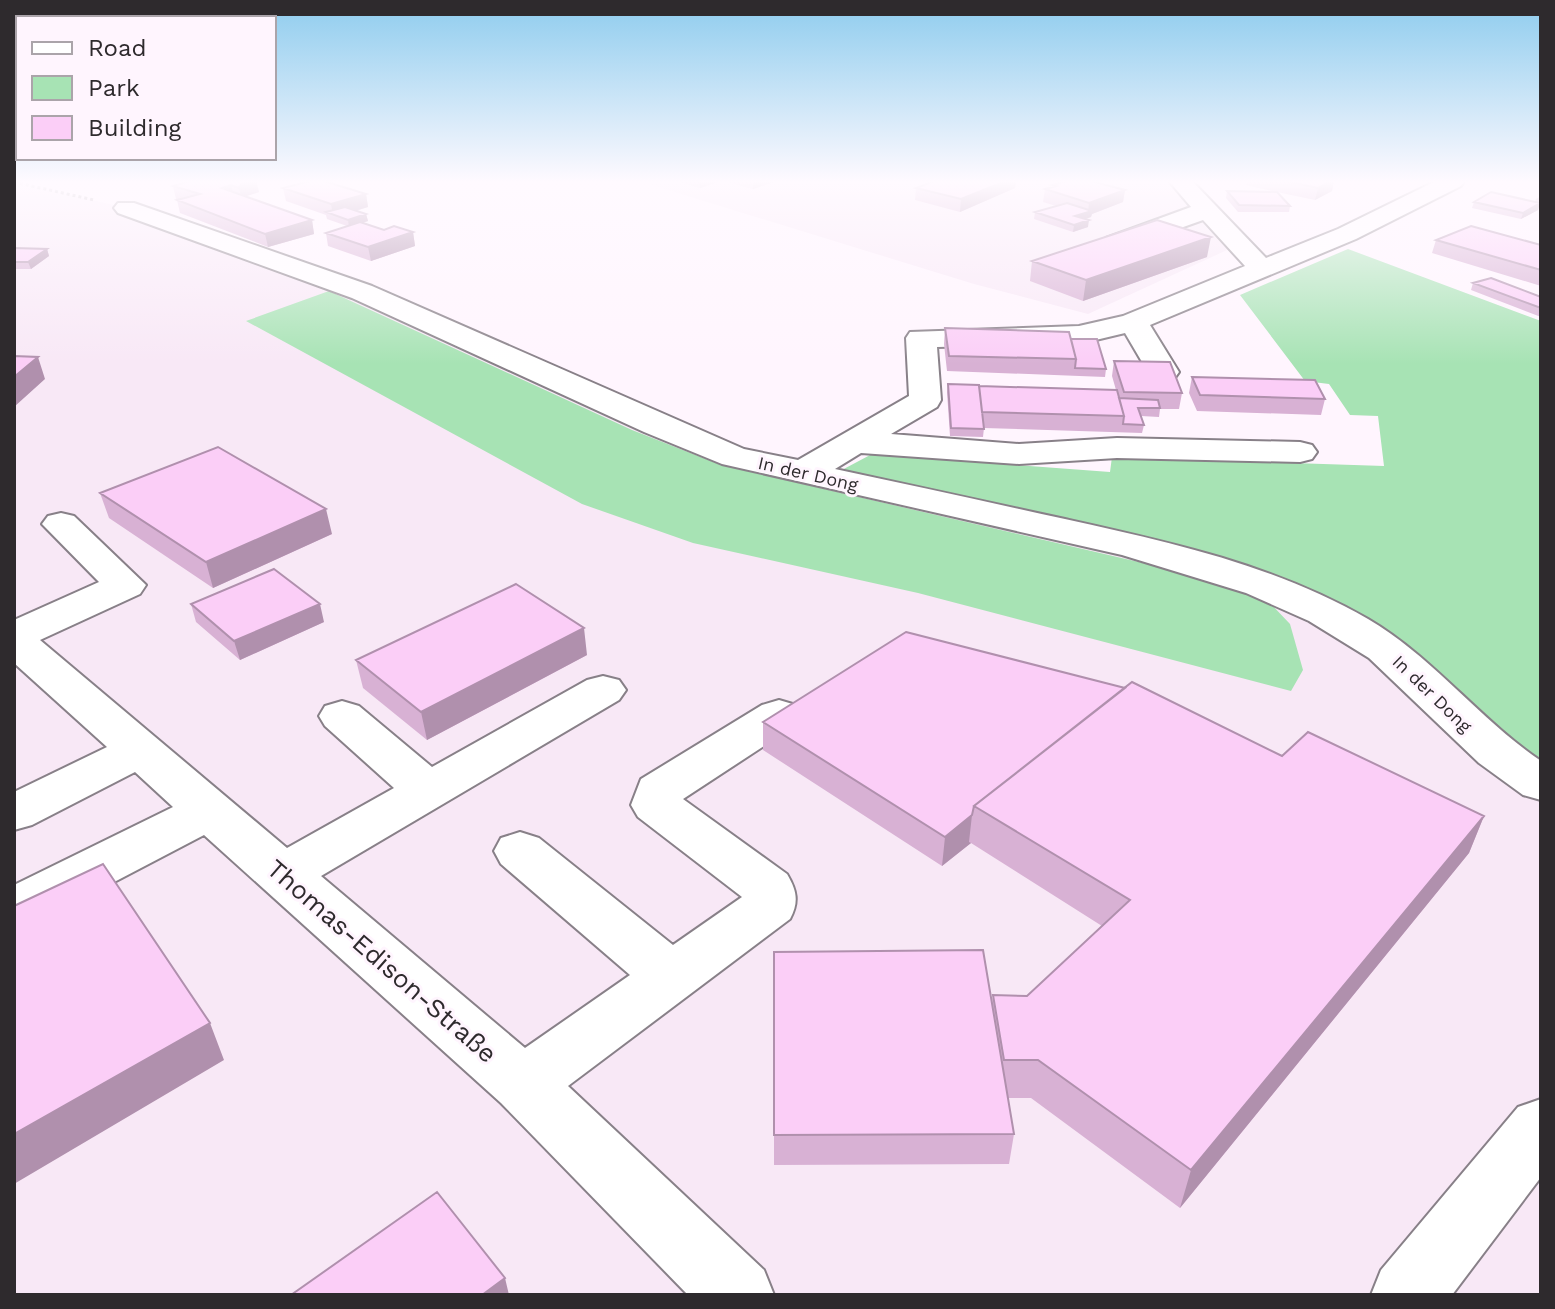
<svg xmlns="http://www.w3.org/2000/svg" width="1555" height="1309" viewBox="0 0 1555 1309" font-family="'Work Sans',sans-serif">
<rect width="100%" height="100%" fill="#fff5fe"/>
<path fill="#f8e8f6" d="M 639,181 L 1195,181 L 1233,229 L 1251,239 L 1088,314 L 974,284 Z
M 14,182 L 126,208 L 356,296 L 734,457 L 1126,544 L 1414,644 L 1541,751 L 1541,1295 L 14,1295 Z"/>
<path fill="#a7e3b4" d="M 1348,249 L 1541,321 L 1541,761 L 1519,755 L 1336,604 L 840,471 L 872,454 L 1110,472 L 1112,457 L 1384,466 L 1378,416 L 1350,415 L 1329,384 L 1305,381 L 1240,295 Z
M 329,291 L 632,430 L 721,465 L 1212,579 L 1269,602 L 1290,624 L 1303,670 L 1291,691 L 918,593 L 693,543 L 582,504 L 246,321 Z"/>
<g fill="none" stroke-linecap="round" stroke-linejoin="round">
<g stroke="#888088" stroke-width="4">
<path id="minor" d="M 1169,181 L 1192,181 L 1266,258 L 1338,229 L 1436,181 L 1464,181 L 1461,186 L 1356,239 L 1150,325 L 1179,372 L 1174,379 L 1163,381 L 1152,379 L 1125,333 L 1079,344 L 937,347 L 941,400 L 937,407 L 891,434 L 1019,444 L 1117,438 L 1300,442 L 1312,445 L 1317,452 L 1312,459 L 1300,462 L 1117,458 L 1019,464 L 861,453 L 835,469 C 911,485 988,502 1065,519 C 1169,542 1275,565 1368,619 C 1433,657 1479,719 1541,761 L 1541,800 L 1523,795 L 1479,763 L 1369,658 L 1309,621 L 1246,593 L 1122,555 L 722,464 L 644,432 L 352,298 L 118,213 L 114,208 L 118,203 L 134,203 L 372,286 L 744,449 L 798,460 L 909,396 L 906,338 L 910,332 L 1079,326 L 1123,316 L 1245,266 L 1203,220 L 1124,248 L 1106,248 L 1102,243 L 1106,238 L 1191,207 Z
M 61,513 L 74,516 L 146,585 L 140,594 L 40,640 L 287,848 L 394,788 L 325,726 L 319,716 L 325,706 L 342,701 L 359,706 L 432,767 L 587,680 L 603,676 L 619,680 L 626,690 L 619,700 L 321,876 L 525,1048 L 630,975 L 501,864 L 494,851 L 501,838 L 520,832 L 539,838 L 673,945 L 742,897 L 638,817 L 631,805 L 641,779 L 762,705 L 779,700 L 796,705 L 802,715 L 796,725 L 683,799 L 787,874 C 797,891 799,902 790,919 L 568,1086 L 764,1270 L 774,1295 L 688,1295 L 501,1103 L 204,835 L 34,924 L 14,930 L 14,885 L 173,807 L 135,772 L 32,825 L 14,830 L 14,792 L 107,747 L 14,663 L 14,620 L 99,582 L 42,524 L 48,516 Z
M 1541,1099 L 1541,1177 L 1452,1295 L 1371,1295 L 1381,1270 L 1518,1107 Z"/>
</g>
<path stroke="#948d93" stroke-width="3" stroke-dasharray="3 3" stroke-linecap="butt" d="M 14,182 L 94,200"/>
<use href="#minor" fill="#fff" fill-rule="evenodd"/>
</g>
<path fill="#d8b1d4" d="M 256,181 L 259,192 L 245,196 L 312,220 L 314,234 L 268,247 L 180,213 L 177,200 L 179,199 L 176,199 L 173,186 Z
M 675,181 L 721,181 L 700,188 Z
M 723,181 L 777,181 L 753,189 Z
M 934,181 L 1016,181 L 1015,188 L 960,212 L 915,200 L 916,188 Z
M 1247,181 L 1334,181 L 1332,191 L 1315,200 L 1277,192 L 1290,206 L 1289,212 L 1238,212 L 1226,198 L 1227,191 L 1276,192 L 1246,185 Z
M 1052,185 L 1125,190 L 1123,202 L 1092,214 L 1091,217 L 1085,219 L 1088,227 L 1073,232 L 1034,219 L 1035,212 L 1056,206 L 1043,202 L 1045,189 L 1052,187 Z
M 283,188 L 366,194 L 368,207 L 356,211 L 366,214 L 368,221 L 362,223 L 384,230 L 413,232 L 415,246 L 371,261 L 328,246 L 326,233 L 347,226 L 327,219 L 326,215 L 286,201 Z
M 1541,196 L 1541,207 L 1539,206 L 1538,210 L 1521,219 L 1472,208 L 1474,202 L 1535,202 L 1536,199 Z
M 1436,240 L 1541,245 L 1541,286 L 1432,253 Z
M 14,248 L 47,249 L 49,256 L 31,269 L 14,269 Z
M 1207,257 L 1083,301 L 1030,281 L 1032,261 Z
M 1473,283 L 1541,297 L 1541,317 L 1471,290 Z
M 945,328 L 1071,339 L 1106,369 L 1105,377 L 947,371 L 944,344 Z
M 1114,361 L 1182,393 L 1179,409 L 1160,409 L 1159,417 L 1141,416 L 1144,425 L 1142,433 L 984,428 L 983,437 L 950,436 L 947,392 L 948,384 L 979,388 L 1116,390 L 1112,376 Z
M 1192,377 L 1325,399 L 1321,415 L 1197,411 L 1189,393 Z
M 100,493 L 332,534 L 213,588 L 109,518 Z
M 191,604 L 324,622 L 240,660 L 196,622 Z
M 587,655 L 427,740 L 363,688 L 356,660 Z
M 763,722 L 1282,756 L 1484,816 L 1469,853 L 1180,1208 L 1031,1098 L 1008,1098 L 1014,1134 L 1009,1164 L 774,1165 L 774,952 L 992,1003 L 993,995 L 1027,996 L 1102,926 L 971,843 L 942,866 L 763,750 Z"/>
<path fill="#b090ad" d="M 252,181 L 256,181 L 259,192 L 244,197 L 242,200 L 239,188 L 241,184 Z
M 700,181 L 721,181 L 700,188 Z
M 759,181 L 777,181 L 753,189 L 753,182 Z
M 999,181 L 1016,181 L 1015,188 L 960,212 L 961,199 Z
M 1331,181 L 1334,181 L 1332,191 L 1315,200 L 1318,188 Z
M 231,185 L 234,198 L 222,188 Z
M 1125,190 L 1123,202 L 1092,214 L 1091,217 L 1074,223 L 1075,216 L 1088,212 L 1089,203 Z
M 366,194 L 368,207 L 337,216 L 333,215 L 331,204 Z
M 1540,203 L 1538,210 L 1521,219 L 1523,213 Z
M 366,214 L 368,221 L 349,227 L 348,220 Z
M 312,220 L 314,234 L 268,247 L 265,234 Z
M 1089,220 L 1088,227 L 1073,232 L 1074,225 Z
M 413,232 L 415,246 L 371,261 L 368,247 Z
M 1211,237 L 1207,257 L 1083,301 L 1086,280 Z
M 47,249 L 49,256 L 31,269 L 28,262 Z
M 38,357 L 45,379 L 14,407 L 14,377 Z
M 326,509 L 332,534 L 213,588 L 206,562 Z
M 320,604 L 324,622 L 240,660 L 234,641 Z
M 584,628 L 587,655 L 427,740 L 421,712 Z
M 972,815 L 969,842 L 971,843 L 942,866 L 945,837 Z
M 1484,816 L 1469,853 L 1180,1208 L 1191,1170 Z
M 210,1023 L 224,1060 L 14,1184 L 14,1134 Z
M 505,1278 L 509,1295 L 482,1295 Z"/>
<path fill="#fbcef7" stroke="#b090ad" stroke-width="2" d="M 190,181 L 252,181 L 241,184 L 239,188 L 231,185 L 222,188 L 312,220 L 265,234 L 177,200 L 200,194 L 173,186 Z
M 310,181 L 324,181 L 366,194 L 331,204 L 283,188 Z
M 934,181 L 1006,181 L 961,199 L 916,188 Z
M 1067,181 L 1091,181 L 1125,190 L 1089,203 L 1045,189 L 1056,186 L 1052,185 Z
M 1286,181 L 1331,181 L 1318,188 Z
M 1227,191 L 1277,192 L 1290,206 L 1239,205 Z
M 1491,192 L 1540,203 L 1523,213 L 1474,202 Z
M 1067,203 L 1092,211 L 1075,216 L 1089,220 L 1074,225 L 1035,212 Z
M 345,207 L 366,214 L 348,220 L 326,212 Z
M 1157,220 L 1211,237 L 1086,280 L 1032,261 Z
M 360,222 L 384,230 L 394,226 L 413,232 L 368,247 L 326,233 Z
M 1471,226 L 1541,245 L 1541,270 L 1436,240 Z
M 14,248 L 47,249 L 28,262 L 14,262 Z
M 1491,278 L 1541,297 L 1541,308 L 1473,283 Z
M 945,328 L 1069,332 L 1076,359 L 949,356 Z
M 1071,339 L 1097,339 L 1106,369 L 1075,368 L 1076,359 Z
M 14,356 L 38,357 L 14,377 Z
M 1114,361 L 1170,362 L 1182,393 L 1124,392 Z
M 1192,377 L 1315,380 L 1325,399 L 1200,395 Z
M 948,384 L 979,385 L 984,429 L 951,428 Z
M 979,386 L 1117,390 L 1124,416 L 982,412 Z
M 1119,398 L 1158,400 L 1160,408 L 1138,408 L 1144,425 L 1123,424 L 1124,416 Z
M 218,447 L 326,509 L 206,562 L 100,493 Z
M 274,569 L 320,604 L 234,641 L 191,604 Z
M 516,584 L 584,628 L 421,712 L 356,660 Z
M 906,632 L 1125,688 L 974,806 L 972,815 L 945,837 L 763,722 Z
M 1132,682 L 1282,756 L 1308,732 L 1484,816 L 1191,1170 L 1038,1060 L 1004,1060 L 993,995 L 1027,996 L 1130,900 L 974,806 Z
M 103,864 L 210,1023 L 14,1134 L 14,906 Z
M 983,950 L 1014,1134 L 774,1135 L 774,952 Z
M 437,1192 L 505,1278 L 482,1295 L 291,1295 Z"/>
<linearGradient id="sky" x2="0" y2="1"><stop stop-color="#8eccee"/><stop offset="0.5" stop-color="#fffaff"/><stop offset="1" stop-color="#fffaff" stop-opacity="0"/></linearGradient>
<rect width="1555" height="364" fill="url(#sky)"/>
<g text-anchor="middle" stroke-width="6" stroke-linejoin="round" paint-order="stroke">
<g font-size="18" fill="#2e2a2d" stroke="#fff5fe">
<text transform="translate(808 474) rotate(13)" y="6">In der Dong</text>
<text transform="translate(1432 694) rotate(44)" y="6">In der Dong</text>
</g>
<g font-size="26" fill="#2e2a2d" stroke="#fff5fe">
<text transform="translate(382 961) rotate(41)" y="9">Thomas-Edison-Straße</text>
</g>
</g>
<rect width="1555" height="1309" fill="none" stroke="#2e2a2d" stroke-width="32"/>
<rect x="16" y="16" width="260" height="144" fill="#fff5fe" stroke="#aba4aa" stroke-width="2"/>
<rect x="32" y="42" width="40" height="12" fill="#ffffff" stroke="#aba4aa" stroke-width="2"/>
<text x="88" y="56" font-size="24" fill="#2e2a2d">Road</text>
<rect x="32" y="76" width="40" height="24" fill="#a7e3b4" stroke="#aba4aa" stroke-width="2"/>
<text x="88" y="96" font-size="24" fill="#2e2a2d">Park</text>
<rect x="32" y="116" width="40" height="24" fill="#fbcef7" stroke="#aba4aa" stroke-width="2"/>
<text x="88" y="136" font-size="24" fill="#2e2a2d">Building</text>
</svg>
